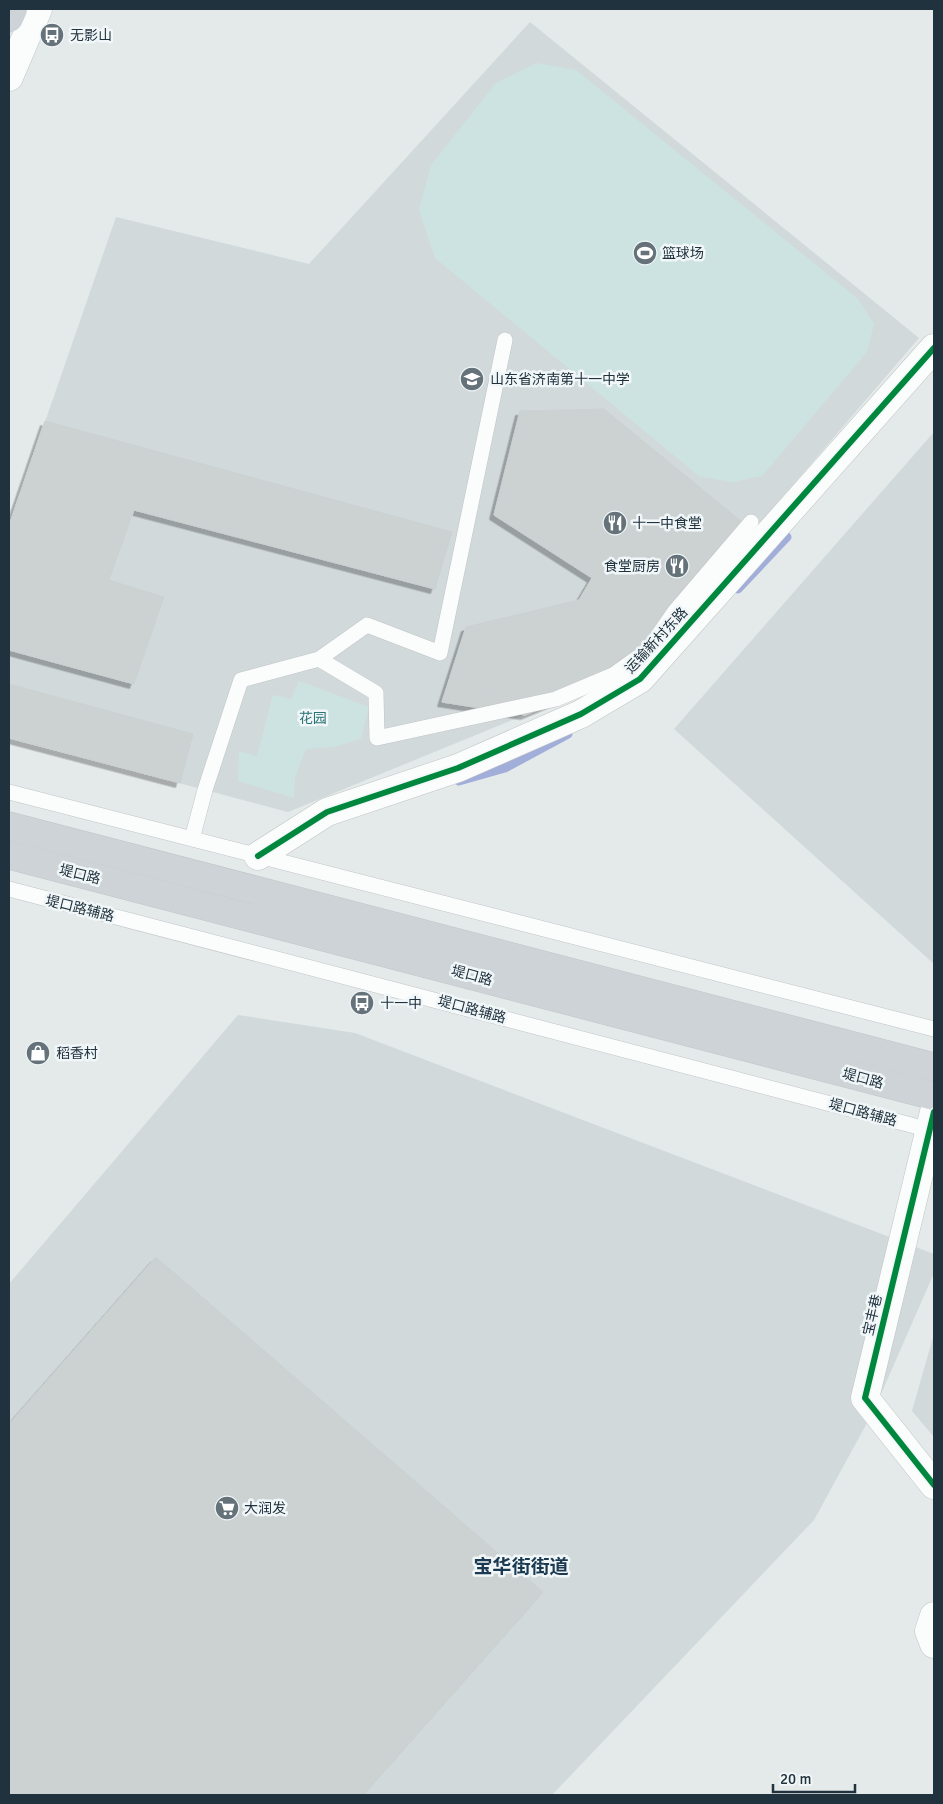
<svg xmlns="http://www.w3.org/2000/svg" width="943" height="1804" viewBox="0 0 943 1804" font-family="Signika,'Noto Sans SC',sans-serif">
<defs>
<filter id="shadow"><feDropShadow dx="-4.5" dy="4.5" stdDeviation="0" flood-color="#0004"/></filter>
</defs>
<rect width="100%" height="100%" fill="#e4e9e9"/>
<path fill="#d1d9db" d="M 530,22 L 919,338 L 634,670 L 288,812 L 9,738 L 9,526 L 116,217 L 309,264 Z
M 934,432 L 934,964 L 674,729 Z
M 238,1015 L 355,1033 L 934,1254 L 934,1273 L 874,1410 L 814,1520 L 552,1795 L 9,1795 L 9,1284 Z
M 934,1334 L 934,1437 L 912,1411 Z"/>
<path fill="#cce3e2" d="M 537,63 L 576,70 L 858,299 L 874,324 L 867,352 L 762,476 L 733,482 L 700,477 L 435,258 L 419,210 L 431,165 L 496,83 Z
M 299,681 L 369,707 L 361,739 L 333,747 L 306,749 L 295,778 L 294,798 L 238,781 L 239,751 L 257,756 L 273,695 L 291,699 Z"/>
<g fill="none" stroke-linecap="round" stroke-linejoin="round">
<path stroke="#a2aeda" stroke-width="9" d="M 738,589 L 787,537
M 459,781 L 505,768 L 568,734"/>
</g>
<path fill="#ccd1d2" stroke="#ccd1d2" filter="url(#shadow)" d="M 604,409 L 753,531 L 634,670 L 525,715 L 442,702 L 466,627 L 579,600 L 592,578 L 494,515 L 520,411 Z
M 532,419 L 602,433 L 693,511 L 640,589 L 517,510 Z
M 45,421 L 452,532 L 435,589 L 134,510 L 109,580 L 164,597 L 134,684 L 9,650 L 9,526 Z
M 535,423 L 728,539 L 656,618 L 507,507 Z
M 689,523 L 718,540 L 658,608 L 641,592 Z
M 598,582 L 658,626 L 617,668 L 521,700 L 469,686 L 474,642 L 537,632 L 578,612 Z
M 9,684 L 193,734 L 180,783 L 9,738 Z
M 156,1257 L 543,1592 L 363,1795 L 9,1795 L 9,1424 Z"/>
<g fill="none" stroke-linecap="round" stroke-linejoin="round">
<g stroke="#c1c5c6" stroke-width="16">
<path id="service" d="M 319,659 L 367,625 L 440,653 L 505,340
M 9,792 L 934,1029
M 192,839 L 205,790 L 241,680 L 319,659 L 376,693 L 377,738 L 556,699 L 613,675 L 648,650 L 675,611 L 751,522
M 9,889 L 934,1131"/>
</g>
<g stroke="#c1c5c6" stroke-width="29">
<path id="minor" d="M 934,1112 L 865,1398 L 934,1485
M 934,1616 L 929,1631 L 934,1644"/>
</g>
<g stroke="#c1c5c6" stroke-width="29">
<path id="tertiary" d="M 258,856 L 327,812 L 458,768 L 581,714 L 640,679 L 934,348"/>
</g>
<g stroke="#c1c7c8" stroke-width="29">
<path id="secondary" d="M 9,77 L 38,9"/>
</g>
<g stroke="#c0c6c9" stroke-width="29">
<path id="primary" d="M 9,18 L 13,9
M 9,826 L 934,1067
M 9,855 L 934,1096"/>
</g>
<use href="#service" stroke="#fbfcfc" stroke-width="15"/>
<use href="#minor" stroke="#fbfcfc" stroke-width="28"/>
<use href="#tertiary" stroke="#fbfcfc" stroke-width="28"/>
<use href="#secondary" stroke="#fbfcfc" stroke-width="28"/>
<use href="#primary" stroke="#cdd3d6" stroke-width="28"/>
<g stroke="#f1f7f8" stroke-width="9">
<path id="cycleway" d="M 258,856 L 327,812 L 458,768 L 581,714 L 640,679 L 934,348
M 934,1112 L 865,1398 L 934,1485"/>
</g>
<use href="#cycleway" stroke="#00873e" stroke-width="6"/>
</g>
<defs>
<g id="bus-disc" transform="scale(1.25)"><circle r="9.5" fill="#65727a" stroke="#f1f7f8"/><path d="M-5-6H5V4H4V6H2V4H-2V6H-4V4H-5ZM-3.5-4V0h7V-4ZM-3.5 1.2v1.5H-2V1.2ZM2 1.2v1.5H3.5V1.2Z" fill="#fff"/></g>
<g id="stadium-disc" transform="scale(1.25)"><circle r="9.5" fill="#65727a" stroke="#f1f7f8"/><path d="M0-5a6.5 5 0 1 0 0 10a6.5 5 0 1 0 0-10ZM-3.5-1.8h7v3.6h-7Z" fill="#fff"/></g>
<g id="school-disc" transform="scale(1.25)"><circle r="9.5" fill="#65727a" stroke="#f1f7f8"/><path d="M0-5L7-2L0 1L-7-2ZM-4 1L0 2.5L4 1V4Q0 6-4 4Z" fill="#fff"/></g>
<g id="restaurant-disc" transform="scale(1.25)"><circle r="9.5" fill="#65727a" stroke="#f1f7f8"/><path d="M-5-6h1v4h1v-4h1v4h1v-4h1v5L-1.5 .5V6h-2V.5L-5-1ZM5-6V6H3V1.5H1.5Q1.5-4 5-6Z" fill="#fff"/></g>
<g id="shop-disc" transform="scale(1.25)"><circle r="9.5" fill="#65727a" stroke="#f1f7f8"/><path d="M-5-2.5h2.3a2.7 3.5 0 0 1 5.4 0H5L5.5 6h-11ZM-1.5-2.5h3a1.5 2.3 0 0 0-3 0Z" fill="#fff"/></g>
<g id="supermarket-disc" transform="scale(1.25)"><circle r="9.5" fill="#65727a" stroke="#f1f7f8"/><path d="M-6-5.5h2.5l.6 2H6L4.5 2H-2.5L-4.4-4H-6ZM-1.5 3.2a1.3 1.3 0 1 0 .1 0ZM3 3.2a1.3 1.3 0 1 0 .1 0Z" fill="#fff"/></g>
</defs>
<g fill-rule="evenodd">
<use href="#bus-disc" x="52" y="35"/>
<use href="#stadium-disc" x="645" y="253"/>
<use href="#school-disc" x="472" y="379"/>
<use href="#restaurant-disc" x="615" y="523"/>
<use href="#restaurant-disc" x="677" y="566"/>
<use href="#bus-disc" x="362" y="1003"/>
<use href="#shop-disc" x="38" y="1053"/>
<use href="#supermarket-disc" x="227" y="1508"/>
</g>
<g text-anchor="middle" stroke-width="5" stroke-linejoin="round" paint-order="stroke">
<g font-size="14" fill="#20323e" stroke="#f1f7f8" text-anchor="start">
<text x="70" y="40">无影山</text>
<text x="662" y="258">篮球场</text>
<text x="490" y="384">山东省济南第十一中学</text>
<text x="632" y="528">十一中食堂</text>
<text x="660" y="571" text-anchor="end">食堂厨房</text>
<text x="380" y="1008">十一中</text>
<text x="56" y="1058">稻香村</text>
<text x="244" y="1513">大润发</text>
</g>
<g font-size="14" fill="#20323e" stroke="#f1f7f8">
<text transform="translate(656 640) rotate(-47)" y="5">运输新村东路</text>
<text transform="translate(80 874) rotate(14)" y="5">堤口路</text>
<text transform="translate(80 908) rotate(14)" y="5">堤口路辅路</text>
<text transform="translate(472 975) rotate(15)" y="5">堤口路</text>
<text transform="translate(472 1009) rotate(15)" y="5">堤口路辅路</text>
<text transform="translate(863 1078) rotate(15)" y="5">堤口路</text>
<text transform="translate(863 1112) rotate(15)" y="5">堤口路辅路</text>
<text transform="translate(872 1315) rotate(-77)" y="5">宝丰巷</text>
</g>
<g font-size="14" fill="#297276" stroke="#f1f7f8">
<text x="313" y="723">花园</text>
</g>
<g font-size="19" font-weight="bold" fill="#1b3a51" stroke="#f1f7f8">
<text x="521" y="1573">宝华街街道</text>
</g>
</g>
<rect width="943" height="1804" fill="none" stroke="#20323e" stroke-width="20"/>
<path d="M773 1784v8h82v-8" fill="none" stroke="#20323e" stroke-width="2.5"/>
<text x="780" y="1784" font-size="15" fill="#20323e" stroke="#f1f7f8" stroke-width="4" paint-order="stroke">20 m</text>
</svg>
